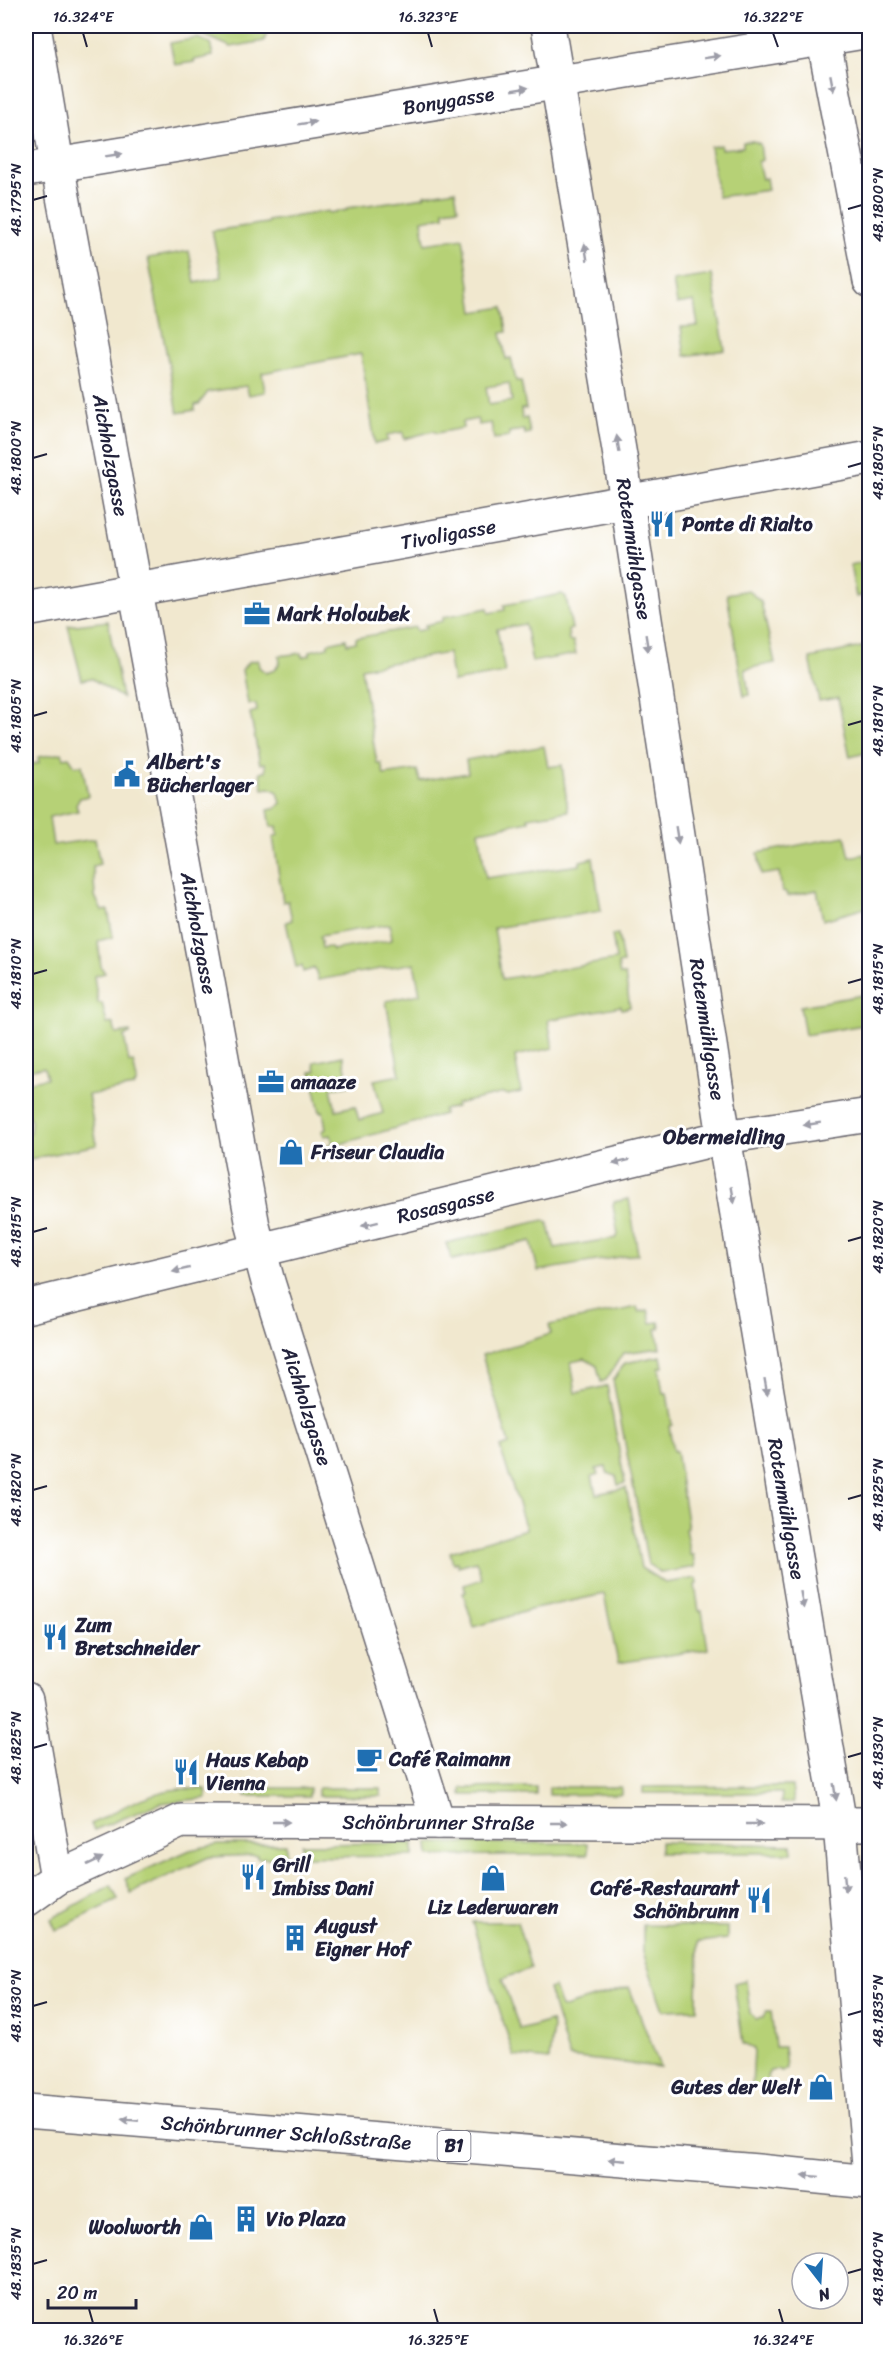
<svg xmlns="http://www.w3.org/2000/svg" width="895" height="2356" viewBox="0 0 895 2356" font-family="Sriracha,sans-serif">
<rect width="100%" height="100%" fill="#fff"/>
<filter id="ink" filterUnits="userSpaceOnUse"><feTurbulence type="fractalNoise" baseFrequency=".0167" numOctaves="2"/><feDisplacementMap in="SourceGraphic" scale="12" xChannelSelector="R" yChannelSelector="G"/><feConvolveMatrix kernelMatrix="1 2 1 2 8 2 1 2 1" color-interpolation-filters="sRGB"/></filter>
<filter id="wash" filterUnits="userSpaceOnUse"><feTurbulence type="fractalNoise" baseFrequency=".008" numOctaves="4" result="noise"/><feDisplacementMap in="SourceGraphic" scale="24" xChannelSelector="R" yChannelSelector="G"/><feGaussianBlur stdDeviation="1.35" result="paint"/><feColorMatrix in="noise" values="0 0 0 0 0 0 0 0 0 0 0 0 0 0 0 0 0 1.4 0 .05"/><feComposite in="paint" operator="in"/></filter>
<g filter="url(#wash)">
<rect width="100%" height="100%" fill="#f1e8cf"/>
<path fill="#b6d176" stroke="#6c7a58" stroke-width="1.5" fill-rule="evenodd" d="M 199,26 L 269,26 L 264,41 L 231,47 L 201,34 Z
M 197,38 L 210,43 L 213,56 L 194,60 L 194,62 L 175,65 L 170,43 Z
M 753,141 L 760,144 L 762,160 L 758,162 L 762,179 L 766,178 L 768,190 L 718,197 L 710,147 L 721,145 L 721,149 L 743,147 L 743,142 Z
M 455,190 L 458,208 L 444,210 L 444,216 L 422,220 L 425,244 L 463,238 L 474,312 L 503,307 L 507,332 L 501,333 L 506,359 L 511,358 L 516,381 L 521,381 L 526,409 L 521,409 L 522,419 L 527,418 L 530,433 L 525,434 L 524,430 L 509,432 L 509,437 L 494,439 L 491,423 L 479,425 L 477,419 L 462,422 L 463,428 L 437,433 L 433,431 L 404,439 L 403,432 L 387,435 L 388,441 L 375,444 L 361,354 L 262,373 L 265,392 L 249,395 L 246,386 L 208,392 L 199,404 L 195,405 L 195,410 L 178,413 L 148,258 L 189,251 L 195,283 L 222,277 L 212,231 L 267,223 L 268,221 L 328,211 L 329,213 L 347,210 L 347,208 L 424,197 L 424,195 ZM 509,383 L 512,401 L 489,405 L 486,387 Z
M 712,275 L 725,350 L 685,356 L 681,327 L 698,326 L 694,301 L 677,304 L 673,281 Z
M 869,561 L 869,594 L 856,597 L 850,565 Z
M 748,590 L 761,602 L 775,663 L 745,669 L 749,695 L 744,696 L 727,594 Z
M 562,594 L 566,597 L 572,629 L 568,630 L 569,641 L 573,641 L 576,654 L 532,662 L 525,624 L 497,629 L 505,673 L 453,682 L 448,653 L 361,668 L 377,763 L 381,763 L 384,775 L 417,770 L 420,781 L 468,773 L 466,760 L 544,746 L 548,767 L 562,765 L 568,811 L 528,817 L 529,821 L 479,831 L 486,878 L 580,865 L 580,861 L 593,858 L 601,911 L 494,928 L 502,979 L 616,960 L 612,935 L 618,934 L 623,963 L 618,964 L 620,975 L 625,975 L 630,1007 L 622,1009 L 621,1006 L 548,1020 L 553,1048 L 515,1056 L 521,1092 L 508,1095 L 504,1093 L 456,1104 L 456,1107 L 443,1110 L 444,1114 L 330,1147 L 327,1145 L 333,1144 L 331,1135 L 324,1136 L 322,1131 L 326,1129 L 323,1111 L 320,1112 L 311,1072 L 316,1071 L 314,1062 L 343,1056 L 349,1085 L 331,1088 L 336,1110 L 355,1106 L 359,1120 L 383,1113 L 374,1080 L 400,1075 L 386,1001 L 420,994 L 414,963 L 318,980 L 315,968 L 303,972 L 302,966 L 296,967 L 286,922 L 292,920 L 288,901 L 283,902 L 273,837 L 278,835 L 277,826 L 271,827 L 268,810 L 276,808 L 281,803 L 278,792 L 270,788 L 263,789 L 260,772 L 266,771 L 265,763 L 260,764 L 250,713 L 257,711 L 256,704 L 248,704 L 242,670 L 248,662 L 258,660 L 259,667 L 266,673 L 275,670 L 280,662 L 279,656 L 301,653 L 302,657 L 310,655 L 310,651 L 328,647 L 328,643 L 346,639 L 347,644 L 356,642 L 356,638 L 415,627 L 417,631 L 426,629 L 425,625 L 443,621 L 443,617 L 488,608 L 489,613 L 505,610 L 504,605 ZM 390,924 L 392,940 L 332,950 L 331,947 L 322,948 L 320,936 Z
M 108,621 L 122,698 L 91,678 L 82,680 L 68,626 Z
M 866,646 L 870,665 L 869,752 L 850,757 L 838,698 L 819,701 L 810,658 Z
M 62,753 L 64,758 L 69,757 L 75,766 L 82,765 L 88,796 L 80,798 L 76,805 L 78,811 L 49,817 L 53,845 L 95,839 L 100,864 L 93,866 L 95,896 L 102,911 L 108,910 L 113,937 L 98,941 L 101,967 L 105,973 L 94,976 L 98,1003 L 102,1003 L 107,1024 L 113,1023 L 116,1034 L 130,1032 L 130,1034 L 124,1036 L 129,1063 L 133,1062 L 137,1081 L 134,1087 L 88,1095 L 97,1145 L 30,1159 L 26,1134 L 30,1133 L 31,1121 L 26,1108 L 26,1082 L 47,1078 L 44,1067 L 27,1070 L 26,1065 L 26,765 L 39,763 L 38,757 Z
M 845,836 L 850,857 L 865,854 L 869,877 L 869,907 L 823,920 L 817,890 L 787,896 L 786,892 L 782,891 L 779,872 L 761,875 L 758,853 Z
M 869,994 L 869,1024 L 805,1035 L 800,1006 Z
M 629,1199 L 638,1254 L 538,1271 L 531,1241 L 452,1260 L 446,1243 L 544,1220 L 548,1223 L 555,1248 L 616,1238 L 618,1235 L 613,1205 L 614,1202 Z
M 637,1307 L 639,1312 L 648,1310 L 651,1323 L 659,1322 L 660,1328 L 656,1329 L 660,1348 L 623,1353 L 606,1380 L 601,1382 L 597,1366 L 585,1359 L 571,1362 L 576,1393 L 607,1386 L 625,1483 L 618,1485 L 616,1476 L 607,1473 L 606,1467 L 596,1469 L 598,1474 L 592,1476 L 596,1494 L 626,1488 L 641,1568 L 665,1583 L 697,1578 L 698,1584 L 695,1585 L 699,1611 L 702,1611 L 708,1649 L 618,1663 L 604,1594 L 530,1610 L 474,1627 L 463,1593 L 466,1592 L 464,1585 L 482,1579 L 476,1561 L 458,1566 L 457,1562 L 453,1563 L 450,1552 L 526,1529 L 500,1447 L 509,1444 L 482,1355 L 551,1334 L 549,1325 Z
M 661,1356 L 663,1367 L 659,1368 L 663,1393 L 667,1393 L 672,1425 L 669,1426 L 673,1451 L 676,1451 L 688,1528 L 685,1529 L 690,1555 L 693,1555 L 695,1567 L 661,1573 L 648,1564 L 613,1380 L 625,1363 Z
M 792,1786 L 794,1802 L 781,1803 L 782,1793 L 643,1793 L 643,1787 Z
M 536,1787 L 536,1795 L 462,1795 L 462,1788 Z
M 549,1787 L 621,1787 L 621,1794 L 549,1795 Z
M 246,1788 L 310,1788 L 309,1796 L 246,1796 Z
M 318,1788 L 381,1788 L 381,1796 L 318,1796 Z
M 180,1789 L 206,1789 L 207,1798 L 161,1803 L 94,1830 L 91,1824 C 118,1810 148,1791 180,1789 Z
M 660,1842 L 792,1845 L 792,1853 L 660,1853 Z
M 413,1843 L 413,1856 L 301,1857 L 301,1844 Z
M 428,1843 L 588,1843 L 588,1854 L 429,1856 Z
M 218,1844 L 286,1844 L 286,1855 L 278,1855 L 278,1858 L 257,1858 L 257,1855 L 209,1857 L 131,1893 L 125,1879 L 190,1850 Z
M 111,1885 L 118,1900 L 56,1930 L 51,1919 Z
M 472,1922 L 517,1922 L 531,1968 L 502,1979 L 520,2030 L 551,2021 L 553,2027 L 549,2060 L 514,2056 Z
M 643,1925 L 727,1927 L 727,1939 L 698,1942 L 697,2009 L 663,2010 L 643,1952 Z
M 746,1980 L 750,2013 L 756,2019 L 763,2018 L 766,2011 L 771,2011 L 775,2047 L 784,2047 L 786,2068 L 782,2072 L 777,2070 L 770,2071 L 767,2076 L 770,2085 L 768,2087 L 752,2087 L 754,2049 L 743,2044 L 734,1983 Z
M 554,1987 L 561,2008 L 629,1987 L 660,2067 L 569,2057 L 548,1989 Z"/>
</g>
<g filter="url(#ink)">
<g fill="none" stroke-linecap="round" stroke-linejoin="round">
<g stroke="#6a676f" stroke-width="36">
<g id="minor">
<path id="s1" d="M 34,26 L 57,164 L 253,1226 L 268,1282 L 438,1822"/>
<path id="s2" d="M 548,26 L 621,462 L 724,1137 L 840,1825 L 870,2176"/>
<path d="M 821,26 L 870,281"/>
<path id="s3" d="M 26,170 L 870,31"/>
<path id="s4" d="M 26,610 L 870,458"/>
<path id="s5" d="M 26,1307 L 724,1137 L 870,1115"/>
<path d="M 26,1699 L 57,1878"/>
<path id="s6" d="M 26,1900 L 57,1878 L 181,1821 L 870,1824"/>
</g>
</g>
<g stroke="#6a676f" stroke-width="36">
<g id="primary">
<path id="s7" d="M 26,2111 L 758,2171 L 870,2182"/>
</g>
</g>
<use href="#minor" stroke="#fff" stroke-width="33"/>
<use href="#primary" stroke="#fff" stroke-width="33"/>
</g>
<defs><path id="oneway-solid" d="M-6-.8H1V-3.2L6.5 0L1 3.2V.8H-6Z" transform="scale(1.5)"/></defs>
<g fill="#9c9ca7">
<use href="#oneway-solid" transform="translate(712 57) rotate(-9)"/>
<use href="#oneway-solid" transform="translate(832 83) rotate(79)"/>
<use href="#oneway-solid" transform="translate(520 89) rotate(-9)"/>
<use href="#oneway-solid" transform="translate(307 123) rotate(-9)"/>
<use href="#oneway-solid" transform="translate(114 155) rotate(-9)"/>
<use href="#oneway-solid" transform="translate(586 252) rotate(-99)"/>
<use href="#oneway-solid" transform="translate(618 444) rotate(-99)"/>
<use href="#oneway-solid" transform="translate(647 643) rotate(81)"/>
<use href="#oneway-solid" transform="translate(677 835) rotate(81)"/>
<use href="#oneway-solid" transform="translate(812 1124) rotate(171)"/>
<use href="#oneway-solid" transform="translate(621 1162) rotate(166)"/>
<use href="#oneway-solid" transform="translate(733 1195) rotate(80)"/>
<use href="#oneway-solid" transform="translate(370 1224) rotate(166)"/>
<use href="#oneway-solid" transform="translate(181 1270) rotate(167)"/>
<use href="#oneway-solid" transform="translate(766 1387) rotate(80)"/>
<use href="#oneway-solid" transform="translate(802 1600) rotate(80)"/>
<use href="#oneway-solid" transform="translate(835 1792) rotate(81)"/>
<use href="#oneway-solid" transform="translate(281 1822)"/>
<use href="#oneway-solid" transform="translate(559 1823)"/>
<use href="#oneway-solid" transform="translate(754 1824)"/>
<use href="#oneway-solid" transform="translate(95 1861) rotate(-25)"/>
<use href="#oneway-solid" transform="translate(845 1883) rotate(85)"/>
<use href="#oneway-solid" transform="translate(130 2120) rotate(-175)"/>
<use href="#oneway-solid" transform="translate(617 2160) rotate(-175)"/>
<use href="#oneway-solid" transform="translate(811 2176) rotate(-174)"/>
</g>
</g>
<path fill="none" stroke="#22223b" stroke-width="2" d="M 83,33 L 87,47M 428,33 L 432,47M 773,33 L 778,47M 33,200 L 47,196M 848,209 L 862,205M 33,458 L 47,454M 848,467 L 862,463M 33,716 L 47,712M 848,725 L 862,721M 33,974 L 47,970M 848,983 L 862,979M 33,1232 L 47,1228M 848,1241 L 862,1237M 33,1490 L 47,1486M 848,1499 L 862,1495M 33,1748 L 47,1744M 848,1757 L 862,1753M 33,2006 L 47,2002M 848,2015 L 862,2011M 33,2264 L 47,2260M 848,2273 L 862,2269M 89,2309 L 93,2323M 434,2309 L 438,2323M 779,2309 L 783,2323"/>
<defs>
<g id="restaurant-bare" transform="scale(2.07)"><path d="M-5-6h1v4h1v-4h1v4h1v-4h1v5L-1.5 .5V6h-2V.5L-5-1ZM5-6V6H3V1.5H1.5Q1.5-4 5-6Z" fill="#1f6fb2" stroke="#fff" stroke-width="2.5" paint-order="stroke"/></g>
<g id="office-bare" transform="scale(2.07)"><path d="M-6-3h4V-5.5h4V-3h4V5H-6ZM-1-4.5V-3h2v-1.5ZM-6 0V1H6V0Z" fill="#1f6fb2" stroke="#fff" stroke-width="2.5" paint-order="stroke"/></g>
<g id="civic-bare" transform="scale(2.07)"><path d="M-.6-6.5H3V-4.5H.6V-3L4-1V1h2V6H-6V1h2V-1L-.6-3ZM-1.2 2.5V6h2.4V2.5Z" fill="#1f6fb2" stroke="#fff" stroke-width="2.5" paint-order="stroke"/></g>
<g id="shop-bare" transform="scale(2.07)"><path d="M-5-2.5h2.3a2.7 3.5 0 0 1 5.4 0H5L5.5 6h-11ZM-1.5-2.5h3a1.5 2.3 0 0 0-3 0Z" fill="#1f6fb2" stroke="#fff" stroke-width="2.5" paint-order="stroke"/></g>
<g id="cafe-bare" transform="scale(2.07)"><path d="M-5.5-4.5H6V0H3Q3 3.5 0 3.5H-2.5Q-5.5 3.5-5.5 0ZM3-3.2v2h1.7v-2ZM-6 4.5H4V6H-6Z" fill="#1f6fb2" stroke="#fff" stroke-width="2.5" paint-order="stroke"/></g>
<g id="building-bare" transform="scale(2.07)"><path d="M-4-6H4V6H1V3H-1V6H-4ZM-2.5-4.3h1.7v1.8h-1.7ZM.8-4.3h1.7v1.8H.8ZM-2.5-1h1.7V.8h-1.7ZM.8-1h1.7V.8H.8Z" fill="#1f6fb2" stroke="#fff" stroke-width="2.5" paint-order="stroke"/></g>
</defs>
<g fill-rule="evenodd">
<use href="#restaurant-bare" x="662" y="524"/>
<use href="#office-bare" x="257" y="614"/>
<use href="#civic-bare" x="127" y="774"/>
<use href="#office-bare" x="271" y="1082"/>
<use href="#shop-bare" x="291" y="1152"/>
<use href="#restaurant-bare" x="55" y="1637"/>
<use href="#cafe-bare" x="369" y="1759"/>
<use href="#restaurant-bare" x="186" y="1772"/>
<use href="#restaurant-bare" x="253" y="1877"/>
<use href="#shop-bare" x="493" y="1878"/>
<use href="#restaurant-bare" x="759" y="1900"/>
<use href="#building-bare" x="295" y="1938"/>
<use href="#shop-bare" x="821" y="2087"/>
<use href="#building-bare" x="246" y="2219"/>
<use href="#shop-bare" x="201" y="2227"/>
</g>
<g text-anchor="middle" stroke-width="6" stroke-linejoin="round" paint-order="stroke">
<rect fill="#fff" stroke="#646476" stroke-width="1.5" x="437.5" y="2131" width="33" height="30" rx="4.5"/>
<g font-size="18" font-weight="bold" fill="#22223b">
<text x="454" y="2152">B1</text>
</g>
<g font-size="20" fill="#22223b" stroke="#fff">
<text dy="7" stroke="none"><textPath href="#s3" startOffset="428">Bonygasse</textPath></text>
<text dy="7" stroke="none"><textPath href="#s1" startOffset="436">Aichholzgasse</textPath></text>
<text dy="7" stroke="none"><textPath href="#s4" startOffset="429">Tivoligasse</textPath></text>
<text dy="7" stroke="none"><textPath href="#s2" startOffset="530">Rotenmühlgasse</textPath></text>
<text dy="7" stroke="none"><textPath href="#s1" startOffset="922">Aichholzgasse</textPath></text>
<text dy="7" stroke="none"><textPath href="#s2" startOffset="1016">Rotenmühlgasse</textPath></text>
<text dy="7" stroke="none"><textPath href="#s5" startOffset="432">Rosasgasse</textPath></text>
<text dy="7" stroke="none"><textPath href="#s1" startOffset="1408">Aichholzgasse</textPath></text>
<text dy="7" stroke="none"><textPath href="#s2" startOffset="1502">Rotenmühlgasse</textPath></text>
<text dy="7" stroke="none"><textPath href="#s6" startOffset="432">Schönbrunner Straße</textPath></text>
<text dy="7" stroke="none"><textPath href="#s7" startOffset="261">Schönbrunner Schloßstraße</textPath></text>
</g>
<g font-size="20" font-weight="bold" fill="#22223b" stroke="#fff" text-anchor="start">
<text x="682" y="531">Ponte di Rialto</text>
<text x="277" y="621">Mark Holoubek</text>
<text x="147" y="769">Albert's<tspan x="147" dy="23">Bücherlager</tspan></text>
<text x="291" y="1089">amaaze</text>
<text x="311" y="1159">Friseur Claudia</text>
<text x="75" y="1632">Zum<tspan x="75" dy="23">Bretschneider</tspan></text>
<text x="389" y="1766">Café Raimann</text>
<text x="206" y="1767">Haus Kebap<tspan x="206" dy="23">Vienna</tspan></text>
<text x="273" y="1872">Grill<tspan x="273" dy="23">Imbiss Dani</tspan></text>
<text x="739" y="1895" text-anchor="end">Café-Restaurant<tspan x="739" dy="23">Schönbrunn</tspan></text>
<text x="493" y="1914" text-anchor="middle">Liz Lederwaren</text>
<text x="315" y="1933">August<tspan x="315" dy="23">Eigner Hof</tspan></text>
<text x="801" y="2094" text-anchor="end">Gutes der Welt</text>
<text x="266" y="2226">Vio Plaza</text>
<text x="181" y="2234" text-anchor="end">Woolworth</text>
</g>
<g font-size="21" font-weight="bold" fill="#22223b" stroke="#fff">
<text x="724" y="1144">Obermeidling</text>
</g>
</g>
<rect width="895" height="2356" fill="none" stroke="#fff" stroke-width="66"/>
<g transform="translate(820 2281) rotate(163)"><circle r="28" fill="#ffffff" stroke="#a7a7b1" stroke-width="1.5"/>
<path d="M0-4.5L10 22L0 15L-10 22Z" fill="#1f6fb2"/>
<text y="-9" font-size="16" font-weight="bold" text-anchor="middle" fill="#22223b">N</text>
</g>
<path d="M48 2299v9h88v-9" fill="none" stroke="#22223b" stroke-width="3"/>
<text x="57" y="2299" font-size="18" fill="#22223b" stroke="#ffffff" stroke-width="4.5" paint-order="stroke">20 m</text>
<rect x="33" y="33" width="829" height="2290" fill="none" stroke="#22223b" stroke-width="2"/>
<g font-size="15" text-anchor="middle" fill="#22223b">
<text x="83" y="22">16.324°E</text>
<text x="428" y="22">16.323°E</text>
<text x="773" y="22">16.322°E</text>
<text transform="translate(16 200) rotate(-90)" y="5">48.1795°N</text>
<text transform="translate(878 205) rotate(-90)" y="5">48.1800°N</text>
<text transform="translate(16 458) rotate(-90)" y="5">48.1800°N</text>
<text transform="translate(878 463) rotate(-90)" y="5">48.1805°N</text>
<text transform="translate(16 716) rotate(-90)" y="5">48.1805°N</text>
<text transform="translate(878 721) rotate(-90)" y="5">48.1810°N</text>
<text transform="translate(16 974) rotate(-90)" y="5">48.1810°N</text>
<text transform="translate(878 979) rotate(-90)" y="5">48.1815°N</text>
<text transform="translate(16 1232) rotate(-90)" y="5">48.1815°N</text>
<text transform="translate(878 1237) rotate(-90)" y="5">48.1820°N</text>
<text transform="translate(16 1490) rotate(-90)" y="5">48.1820°N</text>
<text transform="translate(878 1495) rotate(-90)" y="5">48.1825°N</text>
<text transform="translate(16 1748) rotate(-90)" y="5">48.1825°N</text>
<text transform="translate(878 1753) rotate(-90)" y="5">48.1830°N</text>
<text transform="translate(16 2006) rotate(-90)" y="5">48.1830°N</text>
<text transform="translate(878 2011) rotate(-90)" y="5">48.1835°N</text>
<text transform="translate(16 2264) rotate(-90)" y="5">48.1835°N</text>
<text transform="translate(878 2269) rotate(-90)" y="5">48.1840°N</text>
<text x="93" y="2345">16.326°E</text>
<text x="438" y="2345">16.325°E</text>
<text x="783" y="2345">16.324°E</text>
</g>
</svg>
